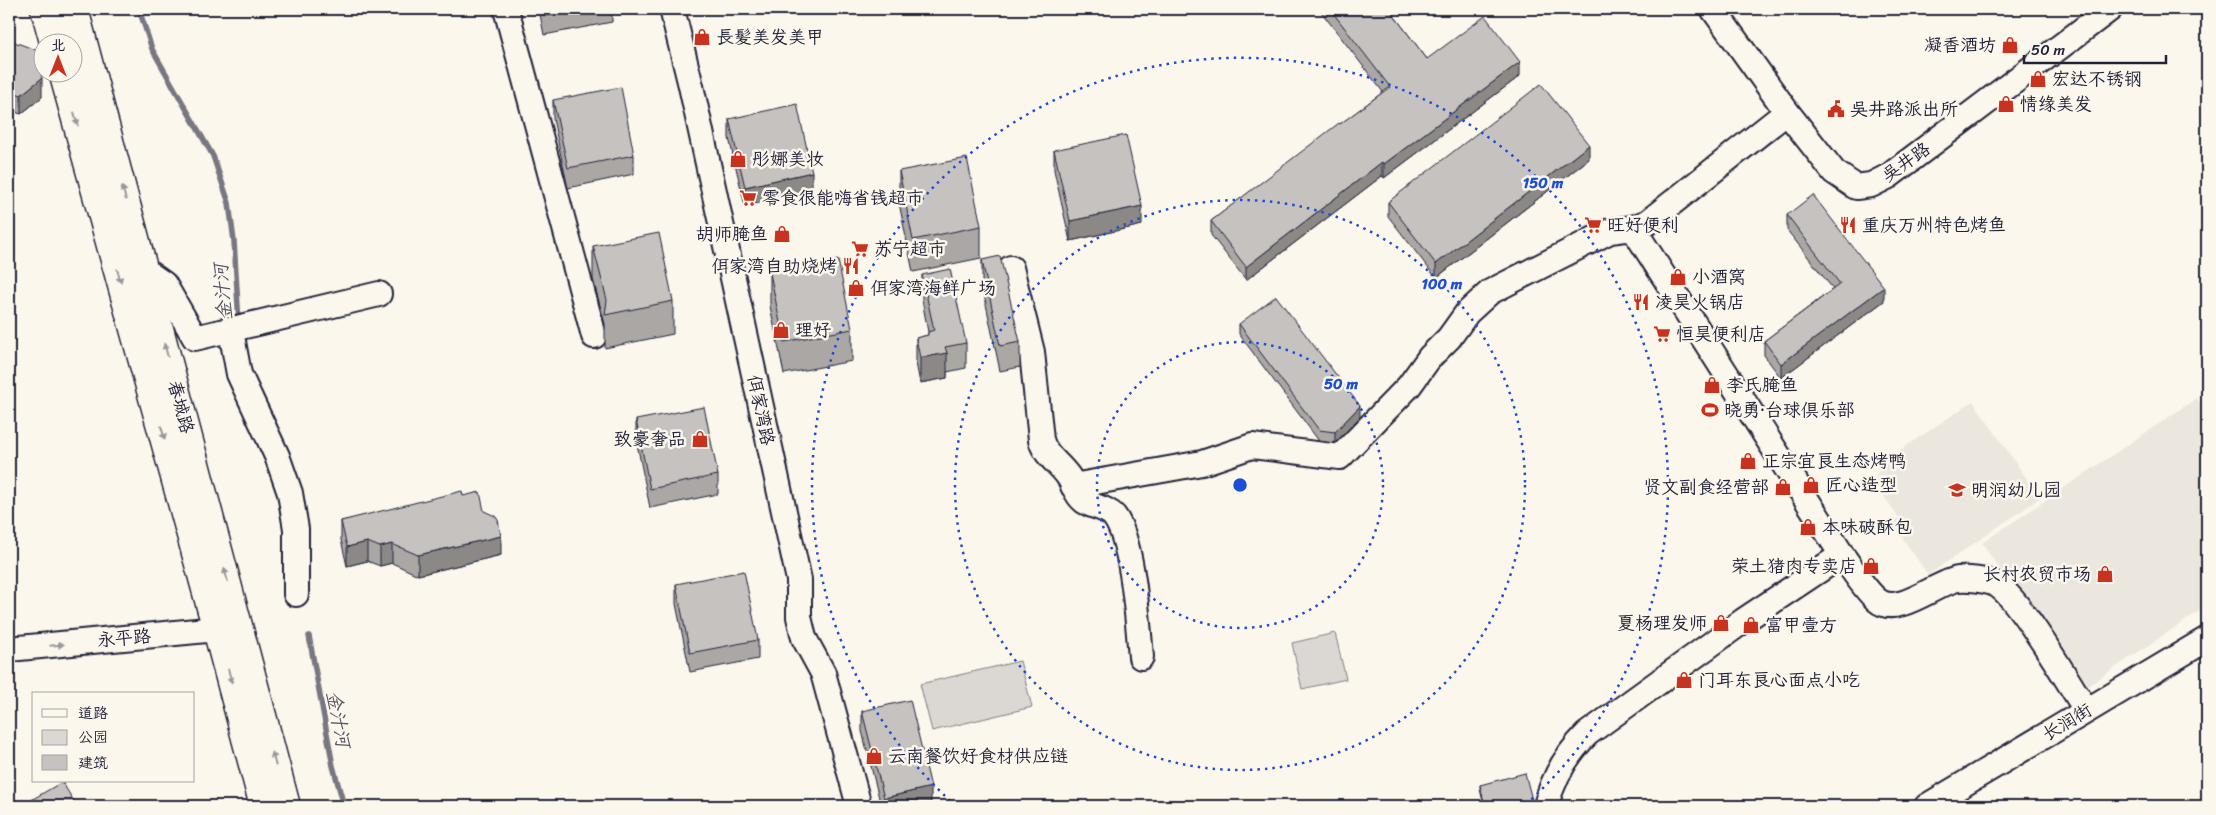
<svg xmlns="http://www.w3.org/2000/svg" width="2216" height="815" viewBox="0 0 2216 815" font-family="Sriracha,'LXGW WenKai TC',sans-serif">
<rect width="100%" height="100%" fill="#fbf7ec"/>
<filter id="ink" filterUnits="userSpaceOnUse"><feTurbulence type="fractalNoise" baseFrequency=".02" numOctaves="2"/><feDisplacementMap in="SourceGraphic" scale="10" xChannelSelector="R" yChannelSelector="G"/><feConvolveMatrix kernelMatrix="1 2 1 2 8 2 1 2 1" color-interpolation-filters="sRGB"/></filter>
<g filter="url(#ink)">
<path fill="#ebe7df" d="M 2197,398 L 2207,414 L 2207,606 L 2082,690 L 1982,543 Z
M 1973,401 L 2040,498 L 1928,575 L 1892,523 L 1899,518 L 1874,482 L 1881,463 Z"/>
<path fill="#dbd8d3" stroke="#7e7d87" d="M 1335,633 L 1346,679 L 1302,689 L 1292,643 Z
M 1020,661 L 1032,707 L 932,731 L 920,684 Z"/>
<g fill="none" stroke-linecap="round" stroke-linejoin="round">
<path stroke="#787681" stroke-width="5.5" d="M 139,9 L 152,49 L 213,156 L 229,203 L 234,241 L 239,323
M 309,636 L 333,766 L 344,806"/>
<g stroke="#22223b" stroke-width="28">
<path id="minor" d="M 506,9 L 594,336
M 672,9 L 691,86 L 799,580 L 799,617 L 804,638 L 823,673 L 859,806
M 1713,9 L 1787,112 L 1834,172 L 1856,187 L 1871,185 L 1889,176 L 2110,9
M 1633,228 L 1842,555 C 1853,570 1864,589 1877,600 C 1897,618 1935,583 1958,579 C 1968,578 1986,580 1995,584 C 2017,594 2070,685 2086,710
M 1011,268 L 1032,352 L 1041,440 C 1046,457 1058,462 1068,476 C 1074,484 1075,494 1084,501 C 1093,507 1107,508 1114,516 C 1133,540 1138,625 1141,657
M 144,270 L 164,284 L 195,338 L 379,294
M 231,331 L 239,374 L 277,456 L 290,493 L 296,529 L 296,594
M 1073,486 L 1202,463 L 1252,446 L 1340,457 L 1409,386 L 1430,357 L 1449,338 L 1467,313 L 1490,292 L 1610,231 L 1633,228 L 1648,222 L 1787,112
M 9,649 L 217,629 L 235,623
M 1546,806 C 1553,777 1566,755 1587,734 L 1743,621 L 1842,555
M 1927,806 L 2207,639"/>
</g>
<g stroke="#22223b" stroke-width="31">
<path id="major" d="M 45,9 L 54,42
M 74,9 L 286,806
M 63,72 L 217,629 L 264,806"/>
</g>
<use href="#minor" stroke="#fbf7ec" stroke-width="24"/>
<use href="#major" stroke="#fbf7ec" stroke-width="28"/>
</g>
<path fill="#aaa7a5" stroke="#22223b" d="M 539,9 L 612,9 L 612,22 L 544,35 Z
M 1319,9 L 1389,9 L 1427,59 L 1520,76 L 1384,178 L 1382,176 L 1246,280 L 1211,235 L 1211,221 L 1383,92 Z
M 9,40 L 42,97 L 21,114 L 9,110 Z
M 553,100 L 634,155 L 634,174 L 568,188 L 553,119 Z
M 729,119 L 812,191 L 745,206 L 729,138 Z
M 1054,150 L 1142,225 L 1070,241 L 1054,170 Z
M 1589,159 L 1436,278 L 1388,216 L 1388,202 Z
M 899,171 L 981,226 L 981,258 L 913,272 L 899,203 Z
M 1787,215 L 1884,301 L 1781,378 L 1764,355 L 1764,341 L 1833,289 L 1787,230 Z
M 593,246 L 673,301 L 673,334 L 605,348 L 605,324 L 593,279 Z
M 982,260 L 1020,342 L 1020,367 L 1000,371 L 982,285 Z
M 770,273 L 852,329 L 852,361 L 784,374 L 770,306 Z
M 922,275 L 966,343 L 966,368 L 947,372 L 947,378 L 920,383 L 916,363 L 916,338 L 928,335 L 928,332 L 922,300 Z
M 1239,324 L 1360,417 L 1335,443 L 1319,441 L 1239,334 Z
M 636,420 L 718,475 L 718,494 L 650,508 L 636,439 Z
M 463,496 L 484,511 L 501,555 L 418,575 L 392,563 L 380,566 L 367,561 L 347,566 L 341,540 L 341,521 Z
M 676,584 L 758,640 L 758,659 L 690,672 L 676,604 Z
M 862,711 L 931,806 L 881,806 L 862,731 Z
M 1480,785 L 1532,803 L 1521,806 L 1484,806 L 1480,789 Z"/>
<path fill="#8b8886" stroke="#22223b" d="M 1520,62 L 1520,76 L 1384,178 L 1384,164 Z
M 42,78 L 42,97 L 21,114 L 21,95 Z
M 1589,145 L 1589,159 L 1436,278 L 1436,264 Z
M 1382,162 L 1382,176 L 1246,280 L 1246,267 Z
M 812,172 L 812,191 L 745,206 L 745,187 Z
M 1142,206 L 1142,225 L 1070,241 L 1070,221 Z
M 1884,287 L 1884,301 L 1781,378 L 1781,364 Z
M 947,353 L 947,378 L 920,383 L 920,358 Z
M 1360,406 L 1360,417 L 1335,443 L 1335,432 Z
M 501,536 L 501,555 L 418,575 L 418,555 Z
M 367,542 L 367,561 L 347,566 L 347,547 Z
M 392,544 L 392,563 L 380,566 L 380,547 Z
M 931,787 L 931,806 L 884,806 L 884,798 Z
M 1532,800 L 1532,803 L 1521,806 L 1507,806 Z"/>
<path fill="#c6c2c0" stroke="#22223b" d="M 543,9 L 581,9 L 544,16 Z
M 1330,9 L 1389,9 L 1427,59 L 1485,16 L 1520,62 L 1384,164 L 1382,162 L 1246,267 L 1211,221 L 1339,123 L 1340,124 L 1390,87 Z
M 9,40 L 36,50 L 42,78 L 21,95 L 9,90 Z
M 1541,84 L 1589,145 L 1436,264 L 1388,202 Z
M 621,87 L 634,155 L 568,168 L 553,100 Z
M 797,104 L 812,172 L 745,187 L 729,119 Z
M 1126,135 L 1142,206 L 1070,221 L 1054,150 Z
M 967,158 L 981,226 L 913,240 L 899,171 Z
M 1813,195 L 1884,287 L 1781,364 L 1764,341 L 1840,284 L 1787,215 Z
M 659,233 L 673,301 L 605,315 L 607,300 L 593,246 Z
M 1000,256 L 1020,342 L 1000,346 L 982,260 Z
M 838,260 L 852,329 L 784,342 L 770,273 Z
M 950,269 L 966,343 L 945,347 L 947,353 L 920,358 L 916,338 L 928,335 L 928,332 L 934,330 L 922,275 Z
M 1276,296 L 1360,406 L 1335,432 L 1319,430 L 1239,324 Z
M 704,407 L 718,475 L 650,489 L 636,420 Z
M 462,491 L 463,496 L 480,492 L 484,511 L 495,516 L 498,520 L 501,536 L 418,555 L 392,544 L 380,547 L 367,542 L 347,547 L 341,521 Z
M 744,571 L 758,640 L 690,653 L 676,584 Z
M 910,700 L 931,787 L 884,798 L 862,711 Z
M 1525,773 L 1532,800 L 1507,806 L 1485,806 L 1480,785 Z
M 62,782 L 77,806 L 21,806 Z"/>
<defs><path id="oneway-solid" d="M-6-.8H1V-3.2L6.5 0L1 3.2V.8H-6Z" transform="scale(1.25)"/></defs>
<g fill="#99979c">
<use href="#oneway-solid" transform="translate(76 119) rotate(74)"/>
<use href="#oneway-solid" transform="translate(124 193) rotate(-105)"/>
<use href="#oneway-solid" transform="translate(119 276) rotate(74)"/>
<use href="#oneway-solid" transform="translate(166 350) rotate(-105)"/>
<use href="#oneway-solid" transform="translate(163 433) rotate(74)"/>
<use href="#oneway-solid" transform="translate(226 575) rotate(-105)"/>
<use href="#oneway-solid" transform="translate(57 645) rotate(-5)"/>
<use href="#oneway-solid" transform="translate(230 676) rotate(75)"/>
<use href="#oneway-solid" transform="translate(274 759) rotate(-104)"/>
</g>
</g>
<g fill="none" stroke="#1d4ed8" stroke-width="2.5" stroke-dasharray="2.5 5">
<circle cx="1240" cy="485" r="143"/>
<circle cx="1240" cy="485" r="285"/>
<path d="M956 806A428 428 0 1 1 1524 806"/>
</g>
<defs>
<g id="shop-bare" transform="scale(1.35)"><path d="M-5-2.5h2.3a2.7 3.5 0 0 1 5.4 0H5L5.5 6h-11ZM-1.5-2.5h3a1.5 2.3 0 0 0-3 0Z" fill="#c8321e" stroke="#fbf7ec" stroke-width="2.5" paint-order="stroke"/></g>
<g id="civic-bare" transform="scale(1.35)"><path d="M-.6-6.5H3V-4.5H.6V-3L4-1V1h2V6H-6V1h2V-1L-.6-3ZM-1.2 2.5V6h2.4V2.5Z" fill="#c8321e" stroke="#fbf7ec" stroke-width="2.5" paint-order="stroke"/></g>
<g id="supermarket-bare" transform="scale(1.35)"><path d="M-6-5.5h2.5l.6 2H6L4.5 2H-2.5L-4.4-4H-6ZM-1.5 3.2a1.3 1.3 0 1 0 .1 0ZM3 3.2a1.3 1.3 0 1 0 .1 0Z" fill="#c8321e" stroke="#fbf7ec" stroke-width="2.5" paint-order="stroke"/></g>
<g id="restaurant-bare" transform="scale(1.35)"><path d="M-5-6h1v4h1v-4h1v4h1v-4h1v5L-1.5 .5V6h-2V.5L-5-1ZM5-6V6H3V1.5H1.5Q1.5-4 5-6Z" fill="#c8321e" stroke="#fbf7ec" stroke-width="2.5" paint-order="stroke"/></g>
<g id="stadium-bare" transform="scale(1.35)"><path d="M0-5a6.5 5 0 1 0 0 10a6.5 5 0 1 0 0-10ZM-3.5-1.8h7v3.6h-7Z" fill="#c8321e" stroke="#fbf7ec" stroke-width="2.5" paint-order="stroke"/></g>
<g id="school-bare" transform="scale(1.35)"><path d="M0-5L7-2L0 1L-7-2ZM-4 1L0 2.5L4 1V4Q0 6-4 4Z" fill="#c8321e" stroke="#fbf7ec" stroke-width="2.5" paint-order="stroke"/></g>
</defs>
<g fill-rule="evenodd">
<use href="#shop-bare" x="702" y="37"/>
<use href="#shop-bare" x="2010" y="45"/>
<use href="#shop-bare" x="2038" y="79"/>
<use href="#shop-bare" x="2006" y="104"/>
<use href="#civic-bare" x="1836" y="109"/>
<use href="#shop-bare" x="738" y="159"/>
<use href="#supermarket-bare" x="748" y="198"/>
<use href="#supermarket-bare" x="1593" y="225"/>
<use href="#restaurant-bare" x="1848" y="225"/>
<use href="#shop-bare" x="782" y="234"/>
<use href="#supermarket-bare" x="860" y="249"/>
<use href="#restaurant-bare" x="851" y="266"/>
<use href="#shop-bare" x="1678" y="277"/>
<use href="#shop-bare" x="856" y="288"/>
<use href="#restaurant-bare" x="1641" y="302"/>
<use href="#shop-bare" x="781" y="330"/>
<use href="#supermarket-bare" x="1662" y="334"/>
<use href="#shop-bare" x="1712" y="385"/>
<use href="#stadium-bare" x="1710" y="410"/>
<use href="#shop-bare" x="700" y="439"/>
<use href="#shop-bare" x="1748" y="461"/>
<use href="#shop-bare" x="1811" y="485"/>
<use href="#shop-bare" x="1783" y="487"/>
<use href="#school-bare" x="1957" y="490"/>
<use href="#shop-bare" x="1808" y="527"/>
<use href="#shop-bare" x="1871" y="566"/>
<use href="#shop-bare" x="2105" y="574"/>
<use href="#shop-bare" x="1721" y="623"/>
<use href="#shop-bare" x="1751" y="625"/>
<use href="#shop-bare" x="1684" y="680"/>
<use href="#shop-bare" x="874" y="756"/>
</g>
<g text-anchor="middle" stroke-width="5" stroke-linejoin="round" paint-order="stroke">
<g font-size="18" fill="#22223b" stroke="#fbf7ec" text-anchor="start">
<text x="716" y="43">長髪美发美甲</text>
<text x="1996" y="51" text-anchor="end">凝香酒坊</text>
<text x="2052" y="85">宏达不锈钢</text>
<text x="2020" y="110">情缘美发</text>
<text x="1850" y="115">吴井路派出所</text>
<text x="752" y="165">彤娜美妆</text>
<text x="762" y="204">零食很能嗨省钱超市</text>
<text x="1607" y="231">旺好便利</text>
<text x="1862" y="231">重庆万州特色烤鱼</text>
<text x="768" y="240" text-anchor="end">胡师腌鱼</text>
<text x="874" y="255">苏宁超市</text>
<text x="837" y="272" text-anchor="end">佴家湾自助烧烤</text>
<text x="1692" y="283">小酒窝</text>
<text x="870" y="294">佴家湾海鲜广场</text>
<text x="1655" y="308">凌昊火锅店</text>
<text x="795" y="336">理好</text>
<text x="1676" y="340">恒昊便利店</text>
<text x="1726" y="391">李氏腌鱼</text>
<text x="1724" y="416">晓勇·台球俱乐部</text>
<text x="686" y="445" text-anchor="end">致豪奢品</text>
<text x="1762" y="467">正宗宜良生态烤鸭</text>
<text x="1825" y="491">匠心造型</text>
<text x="1769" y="493" text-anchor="end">贤文副食经营部</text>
<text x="1971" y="496">明润幼儿园</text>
<text x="1822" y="533">本味破酥包</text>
<text x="1857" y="572" text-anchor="end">荣土猪肉专卖店</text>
<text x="2091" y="580" text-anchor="end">长村农贸市场</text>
<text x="1707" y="629" text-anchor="end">夏杨理发师</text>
<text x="1765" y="631">富甲壹方</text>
<text x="1698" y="686">门耳东良心面点小吃</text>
<text x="888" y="762">云南餐饮好食材供应链</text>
</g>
<g font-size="18" fill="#22223b" stroke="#fbf7ec">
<text transform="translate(1906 162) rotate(-35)" y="6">吴井路</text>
<text transform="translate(181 407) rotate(75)" y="6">春城路</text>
<text transform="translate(761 410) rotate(78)" y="6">佴家湾路</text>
<text transform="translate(124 638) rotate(-5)" y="6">永平路</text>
<text transform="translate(2067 722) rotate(-31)" y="6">长润街</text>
</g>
<g font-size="19" font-style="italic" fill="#545364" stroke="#fbf7ec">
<text transform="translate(222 292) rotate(-95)" y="7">金汁河</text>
<text transform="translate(339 719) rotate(79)" y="7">金汁河</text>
</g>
</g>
<circle cx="1240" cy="485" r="8" fill="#1d4ed8" stroke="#fbf7ec" stroke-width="2.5"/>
<g font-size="15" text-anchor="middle" font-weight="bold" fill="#1d4ed8" stroke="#fbf7ec" stroke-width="5" stroke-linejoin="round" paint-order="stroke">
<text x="1543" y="188">150 m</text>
<text x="1442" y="289">100 m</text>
<text x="1341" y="389">50 m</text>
</g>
<rect width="2216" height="815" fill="none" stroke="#fbf7ec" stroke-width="30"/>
<rect x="15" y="15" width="2186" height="785" fill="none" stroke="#22223b" stroke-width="2" filter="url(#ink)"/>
<rect x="32" y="692" width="162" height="90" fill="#fbf7ec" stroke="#a4a2a5"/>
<rect x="42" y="709" width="25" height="8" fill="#fbf7ec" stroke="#a4a2a5"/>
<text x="78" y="718" font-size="15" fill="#22223b">道路</text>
<rect x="42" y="730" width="25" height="15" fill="#dbd8d3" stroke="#a4a2a5"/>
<text x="78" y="742" font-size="15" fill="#22223b">公园</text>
<rect x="42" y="755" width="25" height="15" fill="#c6c2c0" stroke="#a4a2a5"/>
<text x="78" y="768" font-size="15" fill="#22223b">建筑</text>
<g transform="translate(58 58)"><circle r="24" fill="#fbf7ec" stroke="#a4a2a5"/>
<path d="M0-4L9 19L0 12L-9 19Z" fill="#c8321e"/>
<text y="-8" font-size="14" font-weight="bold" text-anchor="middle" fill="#22223b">北</text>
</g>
<path d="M2024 55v8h142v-8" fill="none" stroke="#22223b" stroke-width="2.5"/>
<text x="2031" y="55" font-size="15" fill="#22223b" stroke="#fbf7ec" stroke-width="4" paint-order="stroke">50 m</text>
</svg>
